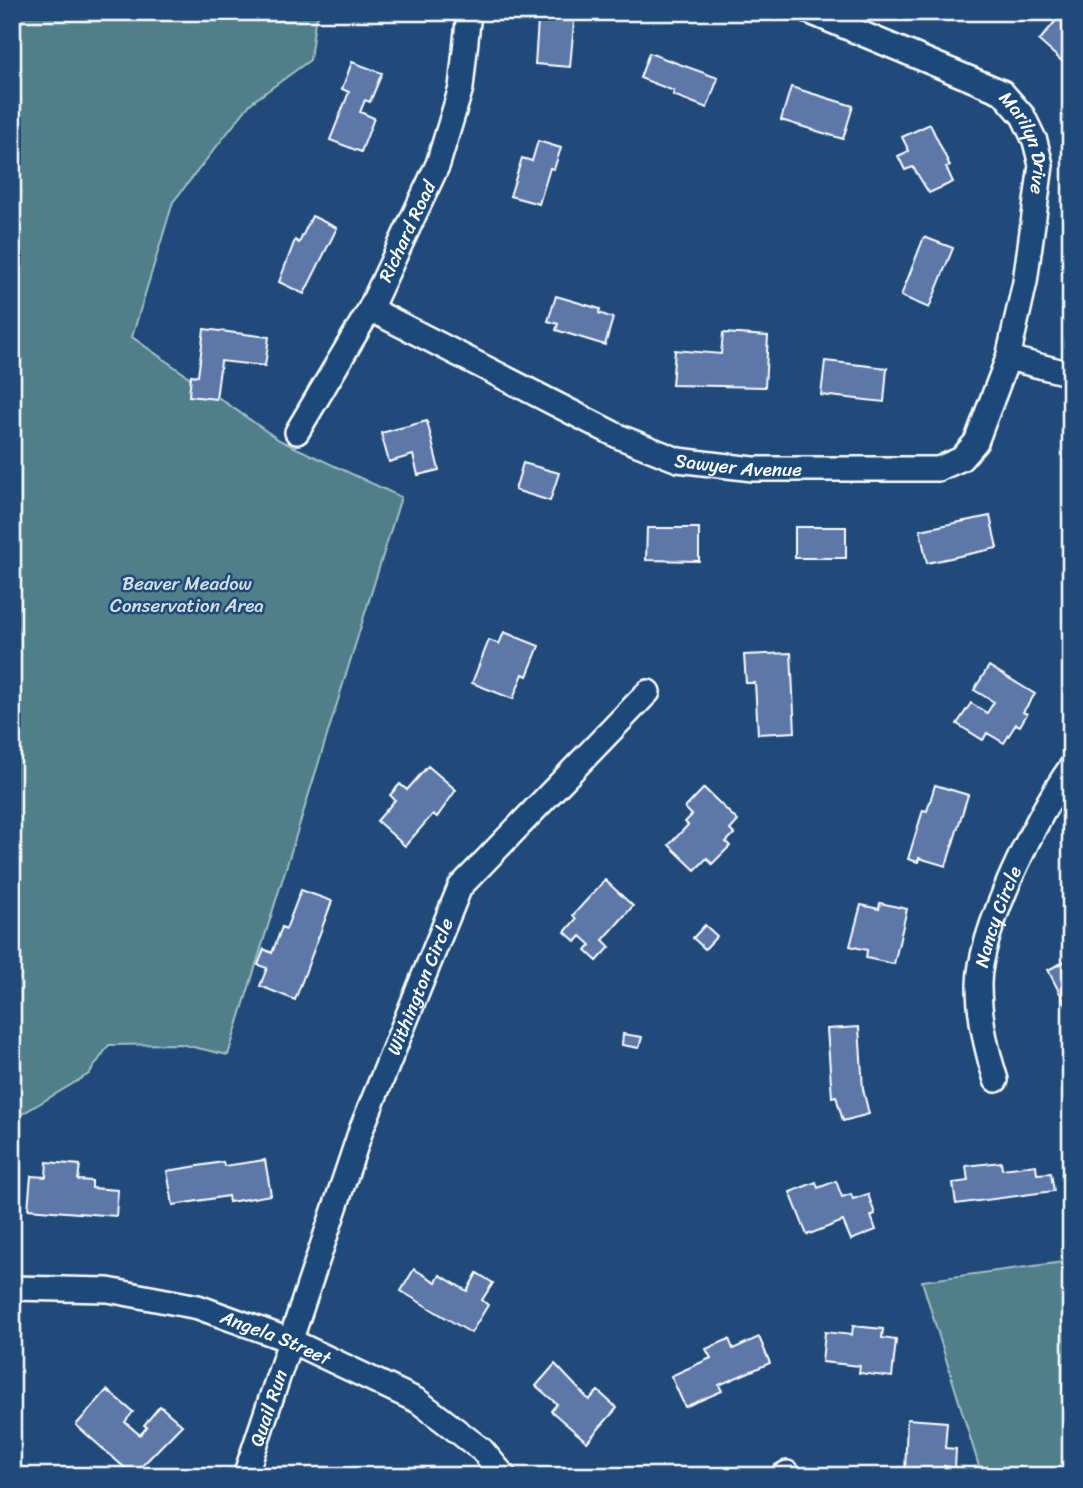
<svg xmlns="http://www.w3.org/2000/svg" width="1083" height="1488" viewBox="0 0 1083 1488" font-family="Sriracha,sans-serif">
<rect width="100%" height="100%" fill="#1f4a7a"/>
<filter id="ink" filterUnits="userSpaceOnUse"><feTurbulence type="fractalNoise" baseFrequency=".0143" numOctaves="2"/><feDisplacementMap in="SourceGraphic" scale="14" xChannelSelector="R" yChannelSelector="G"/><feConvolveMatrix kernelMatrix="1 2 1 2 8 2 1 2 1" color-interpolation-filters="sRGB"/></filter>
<g filter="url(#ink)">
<path fill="#4f7f8a" stroke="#a7bfc4" stroke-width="2" d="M 12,12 L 322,12 L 315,21 L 310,60 L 251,103 L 173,202 L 132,337 L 279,440 L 401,497 L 228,1055 L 180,1044 L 109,1045 L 89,1074 L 12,1120 Z
M 1071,1261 L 1071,1476 L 982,1476 L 922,1281 Z"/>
<path fill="#5c77a8" stroke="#fff" stroke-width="2" d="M 545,12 L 575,12 L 570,67 L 535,64 L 538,21 L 545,21 Z
M 1063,12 L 1071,12 L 1071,69 L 1039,41 Z
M 649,53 L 718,78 L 707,108 L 673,95 L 674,91 L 640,78 Z
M 352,62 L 382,73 L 370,102 L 365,100 L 360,112 L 374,118 L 361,152 L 330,140 L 349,92 L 342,89 Z
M 791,87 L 853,106 L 843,139 L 781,120 Z
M 930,124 L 950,166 L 946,167 L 953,182 L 929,193 L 913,167 L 905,170 L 898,156 L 909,151 L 902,137 Z
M 538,141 L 561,148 L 554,169 L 550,168 L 539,204 L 510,196 L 522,158 L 532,161 Z
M 312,216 L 337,228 L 304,294 L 279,282 L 295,240 L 299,243 Z
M 924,237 L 953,248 L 929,308 L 901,296 Z
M 556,296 L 600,309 L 599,313 L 613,318 L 605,345 L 556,330 L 558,324 L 548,321 Z
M 204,329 L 269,337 L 265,366 L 221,361 L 216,399 L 189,396 L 191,375 L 198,376 Z
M 723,333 L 768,336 L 765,387 L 672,385 L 675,350 L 721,354 Z
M 825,361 L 887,368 L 884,402 L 821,395 Z
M 427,421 L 439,470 L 418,475 L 413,455 L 389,462 L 381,433 Z
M 523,463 L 559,473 L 550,501 L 515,490 Z
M 1071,463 L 1071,496 L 1069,496 L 1064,465 Z
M 990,516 L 997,548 L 927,563 L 920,530 Z
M 795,527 L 846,527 L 846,558 L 795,558 Z
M 647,528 L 699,528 L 699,561 L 646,560 Z
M 504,632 L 539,646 L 527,676 L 523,674 L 513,699 L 472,683 L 489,640 L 499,644 Z
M 791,653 L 795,732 L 758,734 L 755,683 L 746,683 L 744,655 Z
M 989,666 L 1035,694 L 1023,712 L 1027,714 L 1020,726 L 1016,724 L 1004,743 L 987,733 L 983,740 L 957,724 L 971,703 L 987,713 L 994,702 L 974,690 Z
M 428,766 L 456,790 L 437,817 L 433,814 L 405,846 L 377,821 L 395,800 L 390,795 L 400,784 L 407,790 Z
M 935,785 L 968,795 L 946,866 L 919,858 L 918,862 L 908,859 L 923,810 L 927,811 Z
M 704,788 L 738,821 L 730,830 L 734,834 L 726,842 L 730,846 L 712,864 L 707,858 L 695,870 L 669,845 L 688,825 L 685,822 L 692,815 L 685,808 Z
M 605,880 L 633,906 L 603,940 L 610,947 L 597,961 L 586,951 L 591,945 L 581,936 L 576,942 L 565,932 L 576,919 L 573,915 Z
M 301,890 L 332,901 L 295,1000 L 260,986 L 267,968 L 258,965 L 264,949 L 272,953 L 282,927 L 286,929 Z
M 880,903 L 907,909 L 894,964 L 866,958 L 867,950 L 850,946 L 861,905 L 879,909 Z
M 705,925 L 717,936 L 705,949 L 693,938 Z
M 1071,958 L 1071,1015 L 1048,970 Z
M 859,1027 L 863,1089 L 869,1114 L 843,1121 L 836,1096 L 832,1097 L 827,1029 Z
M 623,1034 L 642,1037 L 639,1048 L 622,1045 Z
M 265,1160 L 271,1195 L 229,1202 L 228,1196 L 173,1205 L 167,1171 L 223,1162 L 224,1166 Z
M 47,1162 L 80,1165 L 78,1180 L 92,1181 L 92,1188 L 118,1190 L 116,1216 L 28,1209 L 31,1176 L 46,1177 Z
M 1001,1162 L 1002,1169 L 1036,1165 L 1037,1174 L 1051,1173 L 1054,1191 L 956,1204 L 953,1183 L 968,1181 L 966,1166 Z
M 836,1181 L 842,1197 L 851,1194 L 853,1199 L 868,1194 L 875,1214 L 871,1216 L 876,1230 L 851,1240 L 843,1221 L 807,1235 L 790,1192 L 816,1182 L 818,1188 Z
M 414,1269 L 436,1282 L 440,1275 L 467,1291 L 477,1273 L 493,1283 L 482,1300 L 488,1305 L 471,1333 L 401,1291 Z
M 853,1326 L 883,1329 L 882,1338 L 896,1340 L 892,1377 L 859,1373 L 860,1366 L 822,1362 L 825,1332 L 852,1335 Z
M 759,1337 L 770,1363 L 719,1385 L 722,1391 L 685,1407 L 671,1376 L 711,1358 L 706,1349 L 729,1339 L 733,1349 Z
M 555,1364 L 589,1400 L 598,1391 L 617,1408 L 587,1442 L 551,1411 L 557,1404 L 536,1386 Z
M 107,1390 L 133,1412 L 125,1422 L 140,1435 L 147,1427 L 144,1425 L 160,1406 L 182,1425 L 133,1475 L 76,1425 Z
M 907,1419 L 947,1422 L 945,1448 L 956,1449 L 955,1468 L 944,1466 L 943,1476 L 905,1474 Z"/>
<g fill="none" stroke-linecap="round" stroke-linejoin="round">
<g stroke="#fff" stroke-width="28">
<g id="minor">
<path id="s1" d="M 810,12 L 1002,92 L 1023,116 L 1035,141 L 1041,165 L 1025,282 L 1008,358"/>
<path id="s2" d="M 370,309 L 620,437 L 678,460 L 753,469 L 938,469 L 961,459 L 976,442 L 1008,358 L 1071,374"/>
<path id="s3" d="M 297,432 L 370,309 L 438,164 L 461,88 L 469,12"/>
<path id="s4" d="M 996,1080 C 986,1049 979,1016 979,984 C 980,930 1038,812 1071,767"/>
<path id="s5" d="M 12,1288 L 108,1290 L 198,1307 L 289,1340 L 418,1401 L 482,1450 L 504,1476"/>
<path id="s6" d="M 245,1476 L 361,1130 L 460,887 L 648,692"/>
<path d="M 782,1476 L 787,1473"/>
</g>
</g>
<use href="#minor" stroke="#1f4a7a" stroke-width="23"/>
</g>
</g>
<g text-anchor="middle" stroke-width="5" stroke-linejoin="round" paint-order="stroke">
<g font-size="19" fill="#fff" stroke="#1f4a7a">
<text dy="7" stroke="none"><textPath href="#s1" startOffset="266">Marilyn Drive</textPath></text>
<text dy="7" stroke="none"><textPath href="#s3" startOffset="229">Richard Road</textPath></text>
<text dy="7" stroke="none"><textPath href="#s2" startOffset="404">Sawyer Avenue</textPath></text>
<text dy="7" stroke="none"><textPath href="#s4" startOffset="168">Nancy Circle</textPath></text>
<text dy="7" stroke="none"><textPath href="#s6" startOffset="520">Withington Circle</textPath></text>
<text dy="7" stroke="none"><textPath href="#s5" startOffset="271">Angela Street</textPath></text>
<text dy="7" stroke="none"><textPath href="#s6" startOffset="72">Quail Run</textPath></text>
</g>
<g font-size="19" fill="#d3dfe2" stroke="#1f4a7a">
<text x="187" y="590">Beaver Meadow<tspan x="187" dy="22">Conservation Area</tspan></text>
</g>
</g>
<rect width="1083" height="1488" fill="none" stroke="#1f4a7a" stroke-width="42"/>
<rect x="21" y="21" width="1041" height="1446" fill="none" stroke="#fff" stroke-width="2.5" filter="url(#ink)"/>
</svg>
